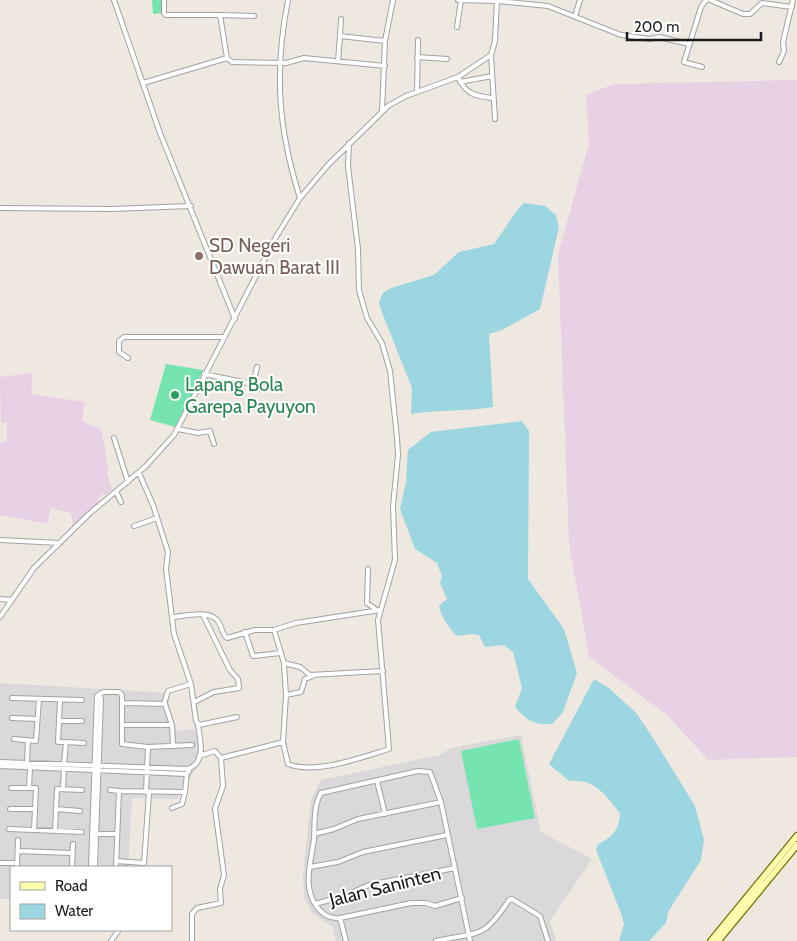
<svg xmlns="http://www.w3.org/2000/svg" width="797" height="941" viewBox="0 0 797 941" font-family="Cabin,sans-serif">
<rect width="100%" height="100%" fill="#eee8e0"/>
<path fill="#dad8d8" d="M 0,683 L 169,693 L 169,704 L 177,731 L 195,729 L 198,741 L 197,767 L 177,799 L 132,798 L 128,867 L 11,867 L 11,899 L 0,899 Z
M 521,735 L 541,832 L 592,859 L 550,921 L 556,941 L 336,941 L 333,927 L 312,913 L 304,897 L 303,875 L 311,799 L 321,780 L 440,755 L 451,748 Z"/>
<path fill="#e8d1e5" d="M 797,80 L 797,757 L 708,760 L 668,716 L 589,657 L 569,543 L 558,255 L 589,143 L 586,95 L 614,84 Z
M 33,373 L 31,394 L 85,402 L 82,421 L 101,429 L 109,471 L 107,472 L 112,490 L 105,495 L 102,494 L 98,499 L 99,502 L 73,526 L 71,513 L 51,508 L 47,524 L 0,515 L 0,443 L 7,440 L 7,423 L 1,423 L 0,377 Z"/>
<path fill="#76e4b1" d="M 152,0 L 162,0 L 163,13 L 153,14 Z
M 166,364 L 203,370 L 179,428 L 150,420 Z
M 519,739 L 535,818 L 477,829 L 461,751 Z"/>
<path fill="#9cd6e0" d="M 524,203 L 545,206 L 556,215 L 559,227 L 540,309 L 502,330 L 489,334 L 493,407 C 464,412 440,409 411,414 L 412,388 L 381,310 L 379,302 L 383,293 L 391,288 L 434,275 L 459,252 L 494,244 L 518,209 Z
M 522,421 L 529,431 L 528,579 L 564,629 L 577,673 L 563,712 L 552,724 C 535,726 525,719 515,707 L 522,688 L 513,652 L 504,645 L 485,647 L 479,635 L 472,634 L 457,636 C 450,630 440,615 439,606 L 447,599 L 440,583 L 442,576 L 437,563 L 415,549 L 400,509 L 406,482 L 408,450 L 431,432 Z
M 594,679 L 609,688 L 637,714 L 655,741 L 695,806 L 704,840 L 701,860 L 668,912 L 666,923 L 649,941 L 619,941 L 624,924 L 621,913 L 596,850 L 598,844 C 613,837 619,830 620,813 C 605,795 595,778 569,781 L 549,764 Z"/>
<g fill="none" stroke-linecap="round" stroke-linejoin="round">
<g stroke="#a2a2a2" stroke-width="6">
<path id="street" d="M 114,0 L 160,133 L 235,319
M 164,0 L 164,13 L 166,15 L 220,15 L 227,58 L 232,62 L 286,63 L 304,58 L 385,66
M 288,0 C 274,71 278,129 300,198
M 458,0 L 497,1 L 548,6 L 621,35 L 650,39 L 659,37 L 689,44
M 710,0 L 743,14 L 750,14 L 762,3 L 792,7
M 220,15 L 254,16
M 575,16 L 580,0
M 457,27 L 461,0
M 340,36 L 341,19
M 491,55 L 495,119
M 417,57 L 447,59
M 338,61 L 340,36 L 385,41
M 779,62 L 784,51 L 783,42 L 793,0
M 702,67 L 684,62 L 701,7 L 706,0
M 458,77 C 466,94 474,96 492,98
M 460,82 L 492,76
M 143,83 L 227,58
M 417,92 L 418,40
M 382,111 L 385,41 L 393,0
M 0,208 L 111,209 L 191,206
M 128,358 L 119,352 L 119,341 L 124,337 L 224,337
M 204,374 L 248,383 L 254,380 L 257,367
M 178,429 L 198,433 L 210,431 L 214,444
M 114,438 L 128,482
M 139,473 L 153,505 L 168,552 L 166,569 L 174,634 L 191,684 L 196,721 L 199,725 L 237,717
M 116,491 L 121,502
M 134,526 L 157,518
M 0,540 L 60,543
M 368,569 L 367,603 L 378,611
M 0,599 L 12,600
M 0,617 L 34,568 L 89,514 L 146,466 L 174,435 L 276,237 L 300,198 L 328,165 L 388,106 L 406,96 L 458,77 L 491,55 L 495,41 L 497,0
M 173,617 C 185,616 208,610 217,620 C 222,625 221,633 227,638 L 255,630 L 274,630 L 296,623 L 380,610
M 274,630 L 284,663 L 300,667 L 310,675 L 383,671
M 245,632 L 253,656 L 280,653
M 284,665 L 286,695
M 313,676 L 305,679 L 301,692 L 286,695 L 283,742 L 288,764 C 315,775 363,757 389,749 L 378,620 L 395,560 L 393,506 L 398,455 L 397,438 L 390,371 L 382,343 L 367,318 L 359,290 L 358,249 L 348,166 L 349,143
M 12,698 L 82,700
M 60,700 L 58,742 L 66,742 L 64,764
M 194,702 L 214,692 L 239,688 L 238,679 L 230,670 L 203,615
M 123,703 L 165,704 L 172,725 L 173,746
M 164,704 L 168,691 L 191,684
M 12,718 L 37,719
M 59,721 L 82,721
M 122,725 L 172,725
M 14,739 L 36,741 L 39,699
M 66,742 L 84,743
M 221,758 L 283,742
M 0,762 L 188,769 L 189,771
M 27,763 L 28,740
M 0,766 L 186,774 L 189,771
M 30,767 L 29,788 L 36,788 L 34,830
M 188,769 C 207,762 200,740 198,725
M 377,781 L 385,814
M 11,788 L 29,788
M 63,789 L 64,769
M 110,790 L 119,791
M 146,792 L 148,747
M 185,792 L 187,773
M 10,809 L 35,809
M 56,809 L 80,811
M 9,829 L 82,832
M 55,831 L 57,789 L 82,790
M 96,834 L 117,834
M 314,834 L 334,829 L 358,819 L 441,802
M 18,851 L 72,853
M 116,861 L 144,863 L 149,793
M 0,863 L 17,863
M 17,867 L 18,840
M 72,867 L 73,844
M 91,867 L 97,696 L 103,692 L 119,692 L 122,695 L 122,744 L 148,747 L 192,745
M 95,867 L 101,699 L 99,695
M 116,867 L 119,791 L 185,792 L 182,804 L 172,808
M 310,867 L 338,862 L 363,852 L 447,835
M 462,898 L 435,906 L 426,903 L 411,903 L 340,918 C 330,919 323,915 317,907 C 302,887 311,863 314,839 C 315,824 313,807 321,793 L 418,771 L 430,772 L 441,802 L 470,941
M 315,904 L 344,896 L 369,885 L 455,868
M 340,918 L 346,941
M 111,941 L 119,930
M 192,941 L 192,914 L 197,908 L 221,903 L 220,889 L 224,875 L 215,809 L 223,786 L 221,758 L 215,751 L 199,756
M 436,941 C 479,931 482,941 509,900 L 512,899 L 540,916 L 548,941"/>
</g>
<g stroke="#717500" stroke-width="8">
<path id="secondary" d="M 711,941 L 797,836
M 718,941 L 797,845"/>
</g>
<use href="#street" stroke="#fff" stroke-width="4"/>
<use href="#secondary" stroke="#fefcad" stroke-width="5.5"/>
</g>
<circle fill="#8d6e63" stroke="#fff" stroke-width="2" cx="199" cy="256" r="5"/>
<circle fill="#2e9e5b" stroke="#fff" stroke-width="2" cx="175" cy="395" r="5"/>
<g text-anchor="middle" stroke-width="4" stroke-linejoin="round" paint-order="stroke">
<g font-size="19" fill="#785e54" stroke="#fff" text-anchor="start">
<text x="209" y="252">SD Negeri<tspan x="209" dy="22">Dawuan Barat III</tspan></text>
</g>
<g font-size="19" fill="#27864d" stroke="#fff" text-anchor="start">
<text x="185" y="391">Lapang Bola<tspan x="185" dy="22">Garepa Payuyon</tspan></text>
</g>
<g font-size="19" fill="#1b1b1b" stroke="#fff">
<text transform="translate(385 886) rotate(-14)" y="7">Jalan Saninten</text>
</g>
</g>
<rect x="10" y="866" width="162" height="65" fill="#ffffff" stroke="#a4a4a4"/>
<rect x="20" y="882" width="25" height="8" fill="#fefcad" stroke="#a4a4a4"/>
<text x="55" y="891" font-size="15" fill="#1b1b1b">Road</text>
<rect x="20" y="904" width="25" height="15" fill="#9cd6e0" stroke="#a4a4a4"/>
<text x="55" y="916" font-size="15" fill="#1b1b1b">Water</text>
<path d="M627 32v8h134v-8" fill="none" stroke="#1b1b1b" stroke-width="2.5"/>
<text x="634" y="32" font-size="15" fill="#1b1b1b" stroke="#ffffff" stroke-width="4" paint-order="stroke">200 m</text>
</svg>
